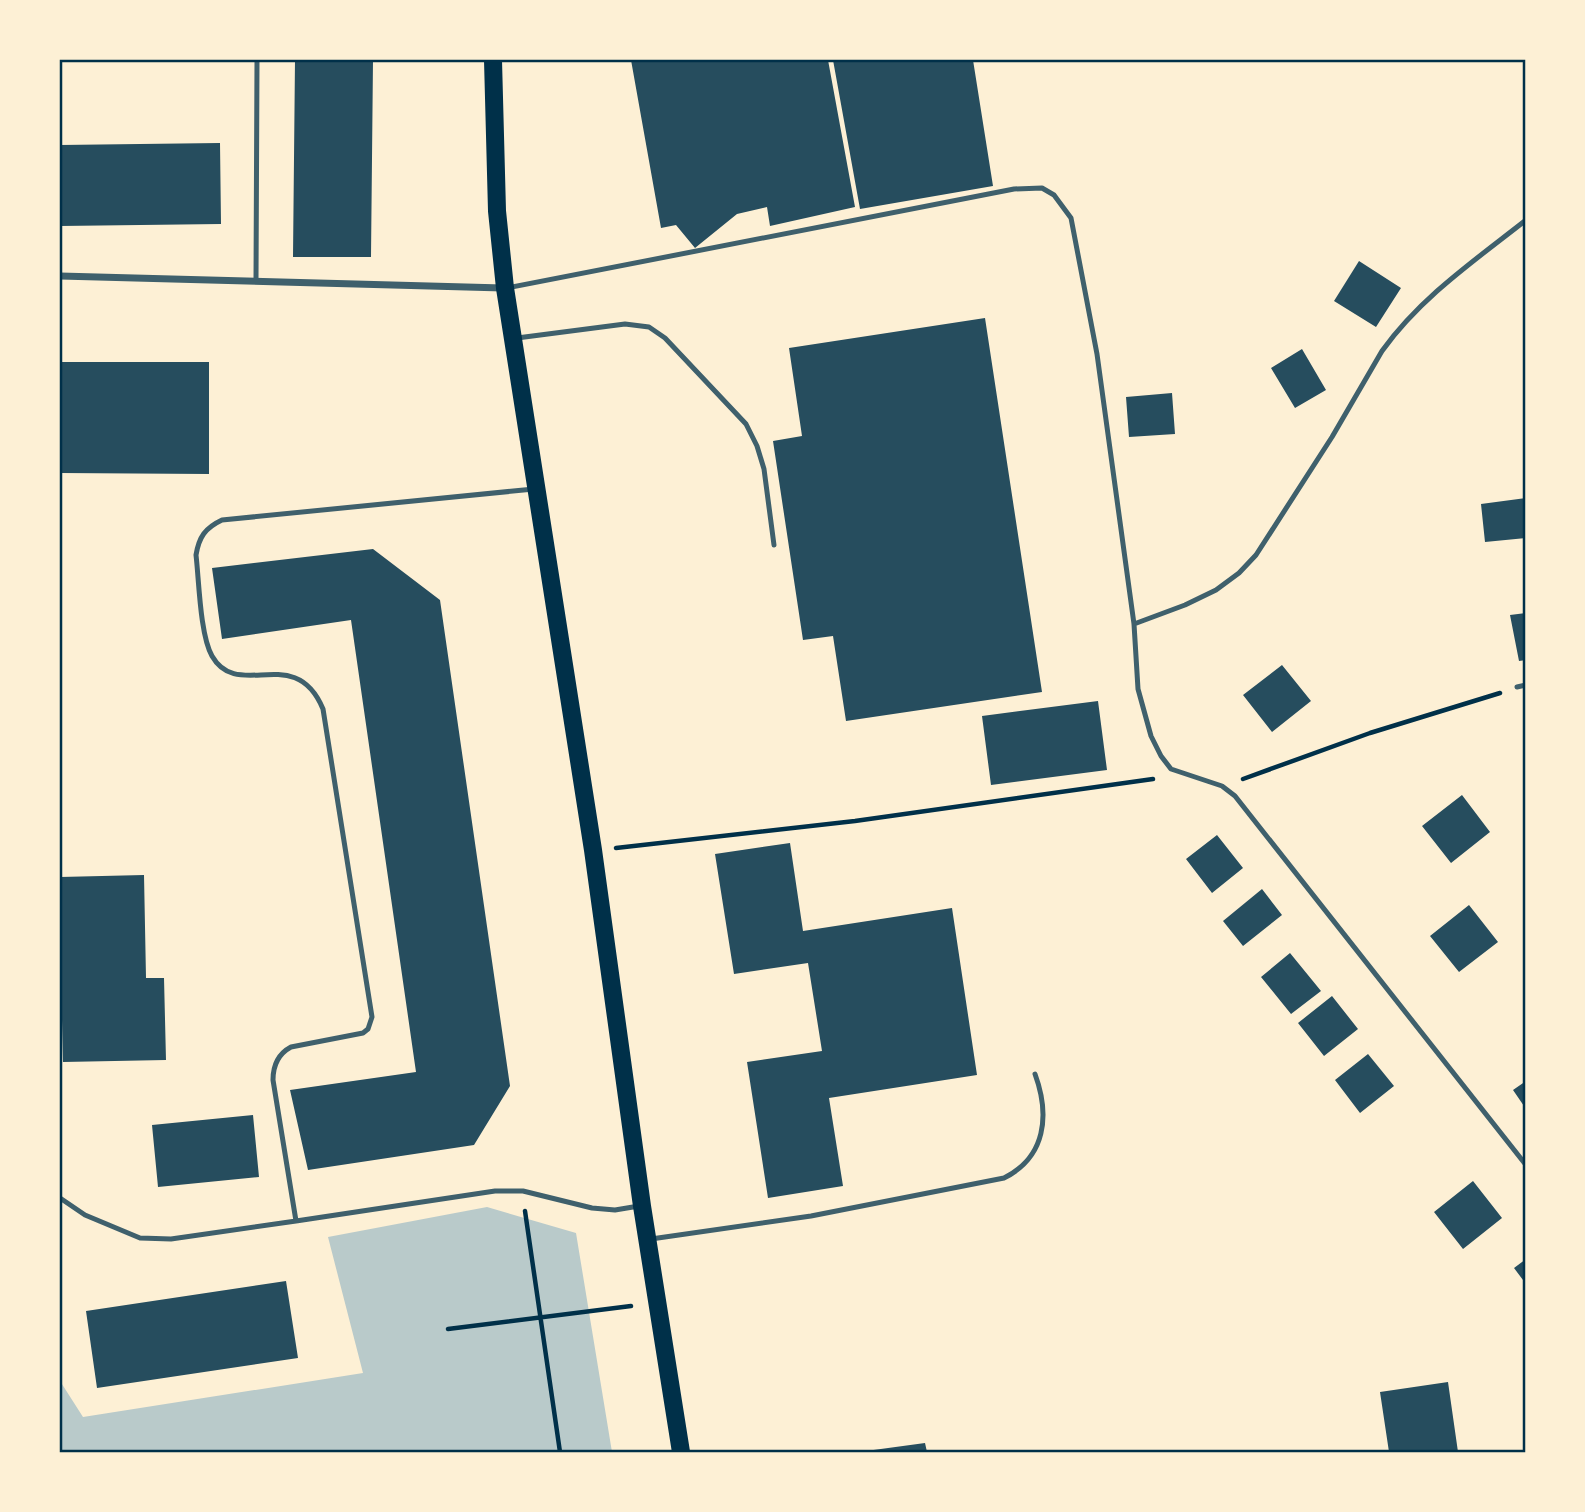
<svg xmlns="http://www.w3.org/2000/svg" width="1585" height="1512" viewBox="0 0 1585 1512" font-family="'PT Sans Narrow',sans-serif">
<rect width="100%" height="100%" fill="#fdf0d5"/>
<path fill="#b9caca" d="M 487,1207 L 576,1233 L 612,1452 L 60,1452 L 60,1381 L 83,1417 L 363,1373 L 328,1237 Z"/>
<path fill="#264d5e" d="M 295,60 L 373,60 L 371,257 L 293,257 Z
M 631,60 L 828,60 L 855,207 L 770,226 L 767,207 L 737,214 L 695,248 L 676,225 L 661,228 Z
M 833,60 L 973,60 L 993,186 L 860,209 Z
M 220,143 L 221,224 L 60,226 L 60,145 Z
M 1359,261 L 1401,288 L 1376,327 L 1334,301 Z
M 985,318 L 1042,692 L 846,721 L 833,636 L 803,640 L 773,441 L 802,436 L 789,348 Z
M 1302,349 L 1326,390 L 1295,408 L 1271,368 Z
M 60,362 L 209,362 L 209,474 L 60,473 Z
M 1172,393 L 1175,434 L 1129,437 L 1126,397 Z
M 1526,498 L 1526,538 L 1485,542 L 1481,504 Z
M 373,549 L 440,600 L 510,1086 L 474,1145 L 308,1170 L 290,1090 L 416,1072 L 351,620 L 222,639 L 212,568 Z
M 1526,613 L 1526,660 L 1519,661 L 1510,615 Z
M 1282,665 L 1311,701 L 1272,732 L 1243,695 Z
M 1098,701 L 1107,770 L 991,785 L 982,716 Z
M 1462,795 L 1490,832 L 1451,863 L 1422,826 Z
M 1217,835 L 1243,868 L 1212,893 L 1186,859 Z
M 790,843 L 803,931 L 952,908 L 977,1075 L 829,1098 L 843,1186 L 768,1198 L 747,1062 L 822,1051 L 808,963 L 734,974 L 715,854 Z
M 144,875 L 146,978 L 164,978 L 166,1060 L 63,1062 L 62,1020 L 60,1020 L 60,877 Z
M 1262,889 L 1282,915 L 1243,946 L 1223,921 Z
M 1469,905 L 1498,942 L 1459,972 L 1430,936 Z
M 1290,953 L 1321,991 L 1291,1014 L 1261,977 Z
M 1332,996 L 1358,1029 L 1324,1056 L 1298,1023 Z
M 1368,1054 L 1394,1086 L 1360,1113 L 1335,1080 Z
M 1526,1081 L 1526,1109 L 1513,1090 Z
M 253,1115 L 259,1177 L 158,1187 L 152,1125 Z
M 1473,1181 L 1502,1218 L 1463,1249 L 1434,1212 Z
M 1526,1259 L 1526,1284 L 1514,1268 Z
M 286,1281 L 298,1358 L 97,1388 L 86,1311 Z
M 1448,1382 L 1458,1452 L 1389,1452 L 1380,1392 Z
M 925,1443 L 927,1452 L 866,1452 L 866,1451 Z"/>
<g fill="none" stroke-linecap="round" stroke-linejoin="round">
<path stroke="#003049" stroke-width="4.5" d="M 1243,779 L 1370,733 L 1500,693
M 616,848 L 855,821 L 1153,779
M 525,1211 L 560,1452
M 448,1329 L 631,1306"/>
<path stroke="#3f606c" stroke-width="5" d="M 256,280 L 257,60
M 507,288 L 1014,189 L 1042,188 L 1054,195 L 1071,218 L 1097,354 L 1134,624 L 1138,689 L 1151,736 L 1161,756 L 1171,769 L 1222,786 L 1235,796 L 1526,1165
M 517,338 L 625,324 L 649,327 L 665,338 L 746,424 L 757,446 L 764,469 L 774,545
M 534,489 L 222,520 C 205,528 199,537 196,555 C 199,580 200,635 212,656 C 238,702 295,642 323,709 L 372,1017 L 368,1029 L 363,1033 L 291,1047 C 278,1054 273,1065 273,1080 L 296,1221 L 495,1191 L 523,1191 L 592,1208 L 615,1210 L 639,1206
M 1134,624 L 1185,605 L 1216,590 L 1239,573 L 1256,555 L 1332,437 L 1382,351 C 1421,297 1474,261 1526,220
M 1517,687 L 1526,685
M 60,1198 L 85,1215 L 140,1238 L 171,1239 L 296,1221
M 651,1239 L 811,1216 L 1004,1178 C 1046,1157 1050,1115 1035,1074"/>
<path stroke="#3f606c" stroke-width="7" d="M 60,276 L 503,288"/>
<path stroke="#003049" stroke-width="18" d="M 493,60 L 497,211 L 505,288 L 593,850 L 642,1206 L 681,1452"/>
</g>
<rect width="1585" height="1512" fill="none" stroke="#fdf0d5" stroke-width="122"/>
<rect x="61" y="61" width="1463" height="1390" fill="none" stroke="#003049" stroke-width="2.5"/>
</svg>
